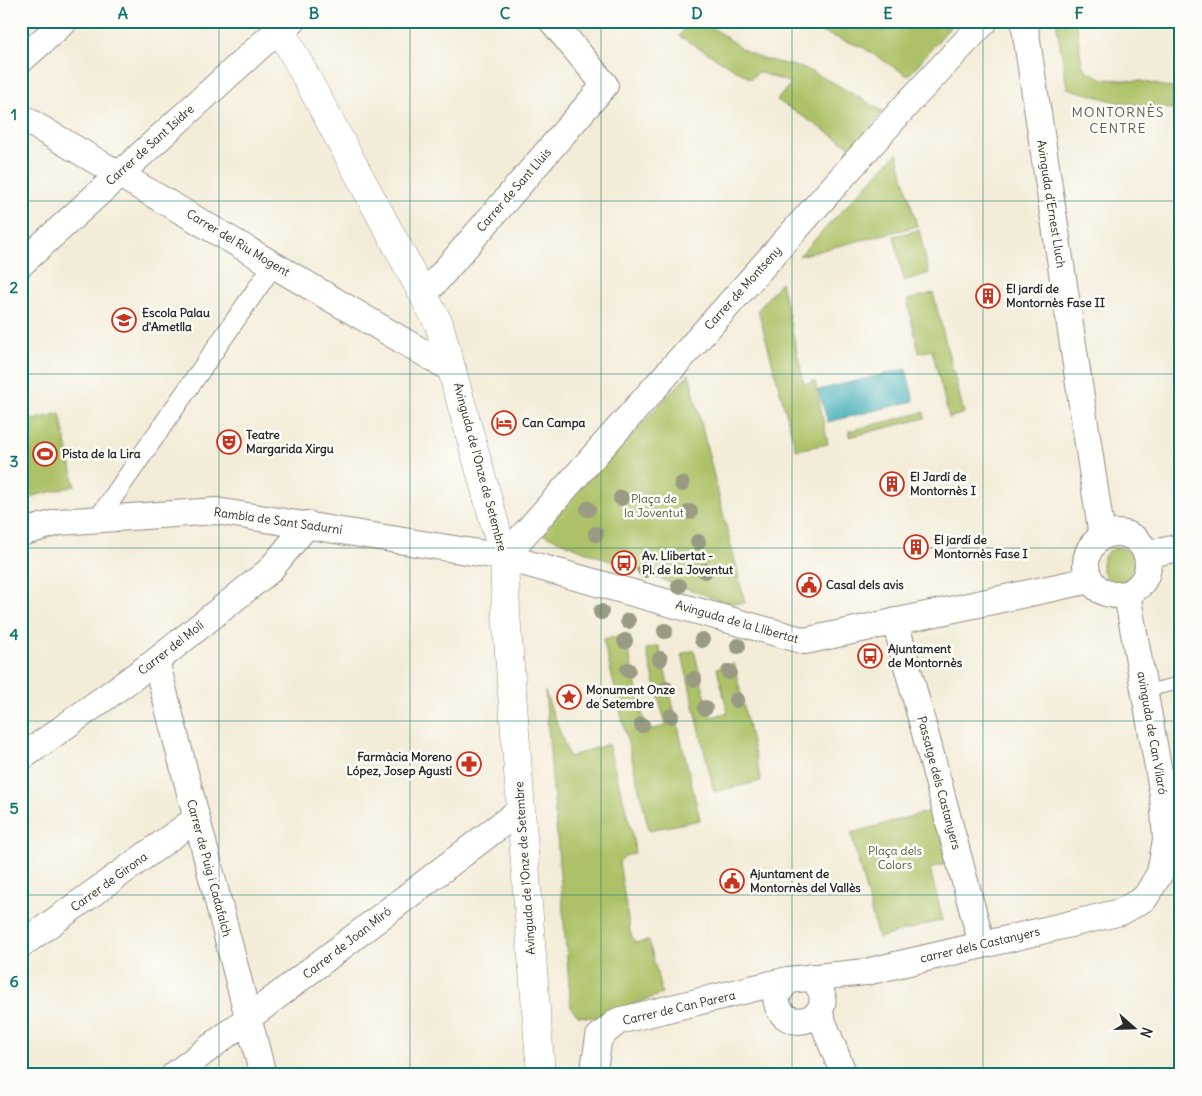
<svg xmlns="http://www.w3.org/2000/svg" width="1202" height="1096" viewBox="0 0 1202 1096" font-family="Delius,sans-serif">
<rect width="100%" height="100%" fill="#fdfcf7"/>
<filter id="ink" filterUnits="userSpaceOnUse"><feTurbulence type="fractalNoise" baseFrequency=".02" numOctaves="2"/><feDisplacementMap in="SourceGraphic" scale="10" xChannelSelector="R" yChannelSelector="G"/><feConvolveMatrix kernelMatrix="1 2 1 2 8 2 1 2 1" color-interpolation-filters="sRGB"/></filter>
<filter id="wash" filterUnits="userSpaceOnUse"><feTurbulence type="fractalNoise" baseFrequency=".0096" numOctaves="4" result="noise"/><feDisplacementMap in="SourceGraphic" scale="20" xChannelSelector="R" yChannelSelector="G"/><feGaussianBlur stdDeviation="1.12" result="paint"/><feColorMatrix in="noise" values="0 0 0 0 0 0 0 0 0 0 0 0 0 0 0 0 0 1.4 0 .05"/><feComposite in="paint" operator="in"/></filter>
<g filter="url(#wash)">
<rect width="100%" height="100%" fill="#f3ecd8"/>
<path fill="#adc267" stroke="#6c7649" d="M 691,21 C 712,21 731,44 750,53 C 768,62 787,63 805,69 C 832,80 857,97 883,111 L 854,149 L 777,100 L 791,83 L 758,72 L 751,79 L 679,36 Z
M 791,21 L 931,21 L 950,27 L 908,76 L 862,47 Z
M 1056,21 L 1076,21 L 1082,64 L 1087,71 L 1103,79 L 1141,81 L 1181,90 L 1181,110 L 1116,102 L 1067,88 Z
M 897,153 L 917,226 L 799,256 Z
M 919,230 L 929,273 L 904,281 L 894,236 Z
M 781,282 L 804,384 L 815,381 L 828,444 L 796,450 L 758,310 Z
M 933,293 L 964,413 L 949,418 L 932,350 L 919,353 L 907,300 Z
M 689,374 L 745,603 L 727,603 L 591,554 L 543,534 L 572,496 Z
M 924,412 L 925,418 L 849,437 L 849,431 Z
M 60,413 L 75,486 L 21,499 L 21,423 Z
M1102 565a17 17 0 1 1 34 0a17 17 0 1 1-34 0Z
M 625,635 L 646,731 L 666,726 L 646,649 L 659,646 L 700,820 L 649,830 L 603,639 Z
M 694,650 L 710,717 L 728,713 L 717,668 L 734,664 L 761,781 L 714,792 L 682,654 Z
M 545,691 L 569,757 L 608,744 L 632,832 L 635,853 L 625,856 L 619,862 L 630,932 L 635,943 L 649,941 L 662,994 L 595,1018 L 578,1016 L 571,1008 Z
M 934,810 L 948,863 L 930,869 L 943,920 L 878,938 L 851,833 Z"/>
<path fill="#3aabb5" stroke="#326b70" d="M 906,369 L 914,401 L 828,422 L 818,390 Z"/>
</g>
<g filter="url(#ink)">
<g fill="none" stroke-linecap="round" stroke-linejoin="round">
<g stroke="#8f8c82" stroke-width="14">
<path id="service" d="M 1144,691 L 1181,683"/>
</g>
<g stroke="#8f8c82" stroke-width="21">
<path id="pedestrian" d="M 98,519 L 274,264"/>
</g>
<g stroke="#8f8c82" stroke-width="28">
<path id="minor" d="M 1024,21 L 1102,536
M 21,60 L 65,21
M 21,117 L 453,370
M 21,264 L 280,28 L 293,21
M 424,295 L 605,85 L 552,21
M1086 564a31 31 0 1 1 62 0a31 31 0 1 1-62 0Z
M 21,533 L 59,522 L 216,511 L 504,557 L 805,641 L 1090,580
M 1147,555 L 1181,547
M 504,557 L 909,102 L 985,21
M 895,621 L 982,945
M 156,661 L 263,1075
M 21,758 L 156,661 L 269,571 L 308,524
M 21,945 L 196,819
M 788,980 L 776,996 C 778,1042 850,1017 811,977
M 819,1012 L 844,1075
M 174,1075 L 520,810
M 593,1075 L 599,1037 L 618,1021 L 788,980 L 866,972 L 982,945 L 1121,912 L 1145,898 L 1160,873 L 1166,840 L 1163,795 L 1127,594"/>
</g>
<g stroke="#8f8c82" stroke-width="29">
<path id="tertiary" d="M 276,21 L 439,324 L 504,557 L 506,613 L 541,1075"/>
</g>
<use href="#service" stroke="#fff" stroke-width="12"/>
<use href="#pedestrian" stroke="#fff" stroke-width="19"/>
<use href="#minor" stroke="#fff" stroke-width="26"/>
<use href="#tertiary" stroke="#fff" stroke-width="28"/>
</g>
<g fill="#9a9b83">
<circle cx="682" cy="484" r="8"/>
<circle cx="621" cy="498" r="8"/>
<circle cx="588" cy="509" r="8"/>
<circle cx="690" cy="512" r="8"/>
<circle cx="596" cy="534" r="8"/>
<circle cx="698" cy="542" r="8"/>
<circle cx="645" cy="570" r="8"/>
<circle cx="705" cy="571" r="8"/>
<circle cx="679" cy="586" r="8"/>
<circle cx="601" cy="612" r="8"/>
<circle cx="628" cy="621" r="8"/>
<circle cx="665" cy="631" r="8"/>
<circle cx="702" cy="640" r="8"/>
<circle cx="625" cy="641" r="8"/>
<circle cx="738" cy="646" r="8"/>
<circle cx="660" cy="659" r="8"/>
<circle cx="628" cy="670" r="8"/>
<circle cx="729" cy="672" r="8"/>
<circle cx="694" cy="679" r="8"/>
<circle cx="666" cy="689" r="8"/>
<circle cx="736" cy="700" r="8"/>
<circle cx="705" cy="708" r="8"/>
<circle cx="671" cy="716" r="8"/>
<circle cx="642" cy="725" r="8"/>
</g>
</g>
<path fill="none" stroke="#0f766e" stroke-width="1" stroke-opacity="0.55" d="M 219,21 L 219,1075M 410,21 L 410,1075M 601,21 L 601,1075M 792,21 L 792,1075M 983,21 L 983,1075M 21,201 L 1181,201M 21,374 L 1181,374M 21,548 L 1181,548M 21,721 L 1181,721M 21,895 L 1181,895"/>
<defs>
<g id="building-ring" transform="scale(1.25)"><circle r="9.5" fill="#fdfcf7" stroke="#c8321e" stroke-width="1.5"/><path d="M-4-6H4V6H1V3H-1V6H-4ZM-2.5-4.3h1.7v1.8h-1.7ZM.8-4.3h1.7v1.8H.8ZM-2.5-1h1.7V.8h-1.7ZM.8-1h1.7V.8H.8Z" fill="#c8321e"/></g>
<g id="school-ring" transform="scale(1.25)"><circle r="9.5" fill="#fdfcf7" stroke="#c8321e" stroke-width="1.5"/><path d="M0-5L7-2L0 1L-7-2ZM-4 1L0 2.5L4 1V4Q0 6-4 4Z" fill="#c8321e"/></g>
<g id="hotel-ring" transform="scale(1.25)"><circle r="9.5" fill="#fdfcf7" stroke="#c8321e" stroke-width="1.5"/><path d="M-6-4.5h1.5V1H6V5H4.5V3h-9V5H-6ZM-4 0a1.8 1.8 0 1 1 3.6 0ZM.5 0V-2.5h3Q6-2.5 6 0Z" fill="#c8321e"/></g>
<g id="theatre-ring" transform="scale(1.25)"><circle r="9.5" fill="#fdfcf7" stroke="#c8321e" stroke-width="1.5"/><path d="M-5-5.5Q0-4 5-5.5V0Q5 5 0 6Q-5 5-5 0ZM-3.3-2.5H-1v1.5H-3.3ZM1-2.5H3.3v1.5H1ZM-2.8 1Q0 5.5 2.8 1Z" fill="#c8321e"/></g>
<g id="stadium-ring" transform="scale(1.25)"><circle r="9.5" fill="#fdfcf7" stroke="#c8321e" stroke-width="1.5"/><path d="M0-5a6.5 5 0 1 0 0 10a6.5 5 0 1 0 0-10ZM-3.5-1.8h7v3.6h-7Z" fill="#c8321e"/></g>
<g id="bus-ring" transform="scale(1.25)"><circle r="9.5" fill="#fdfcf7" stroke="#c8321e" stroke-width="1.5"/><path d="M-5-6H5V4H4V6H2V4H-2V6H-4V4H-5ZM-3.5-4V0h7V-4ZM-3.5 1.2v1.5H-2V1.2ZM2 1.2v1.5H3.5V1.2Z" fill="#c8321e"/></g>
<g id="civic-ring" transform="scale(1.25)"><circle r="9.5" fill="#fdfcf7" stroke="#c8321e" stroke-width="1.5"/><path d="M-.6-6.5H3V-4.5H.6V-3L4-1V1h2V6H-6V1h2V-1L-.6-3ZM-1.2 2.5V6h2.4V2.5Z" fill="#c8321e"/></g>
<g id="sight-ring" transform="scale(1.25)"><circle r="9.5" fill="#fdfcf7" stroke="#c8321e" stroke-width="1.5"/><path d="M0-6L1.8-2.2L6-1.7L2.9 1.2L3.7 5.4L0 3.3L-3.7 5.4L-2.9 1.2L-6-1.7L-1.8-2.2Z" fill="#c8321e"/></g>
<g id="pharmacy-ring" transform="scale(1.25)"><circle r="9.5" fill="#fdfcf7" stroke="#c8321e" stroke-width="1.5"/><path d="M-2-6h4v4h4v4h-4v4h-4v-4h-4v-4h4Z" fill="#c8321e"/></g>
</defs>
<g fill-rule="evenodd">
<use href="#building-ring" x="988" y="296"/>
<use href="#school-ring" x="124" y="320"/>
<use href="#hotel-ring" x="504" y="423"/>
<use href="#theatre-ring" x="229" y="442"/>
<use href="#stadium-ring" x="45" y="454"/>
<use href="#building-ring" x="892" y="484"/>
<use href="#building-ring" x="916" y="547"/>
<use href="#bus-ring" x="624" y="563"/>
<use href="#civic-ring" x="809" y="585"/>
<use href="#bus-ring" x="870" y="656"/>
<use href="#sight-ring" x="569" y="697"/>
<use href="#pharmacy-ring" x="469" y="764"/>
<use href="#civic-ring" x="732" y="881"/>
</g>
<g text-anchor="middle" stroke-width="5" stroke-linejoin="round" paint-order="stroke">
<g font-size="12" fill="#2b2b2b" stroke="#fdfcf7">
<text transform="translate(150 145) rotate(-42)" y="4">Carrer de Sant Isidre</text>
<text transform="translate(514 190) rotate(-49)" y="4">Carrer de Sant Lluis</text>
<text transform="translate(1051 204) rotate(81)" y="4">Avinguda d'Ernest Lluch</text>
<text transform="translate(238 243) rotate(31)" y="4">Carrer del Riu Mogent</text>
<text transform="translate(743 288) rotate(-48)" y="4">Carrer de Montseny</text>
<text transform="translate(480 467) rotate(75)" y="4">Avinguda de l'Onze de Setembre</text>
<text transform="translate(278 521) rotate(8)" y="4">Rambla de Sant Sadurní</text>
<text transform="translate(737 622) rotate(16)" y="4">Avinguda de la Llibertat</text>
<text transform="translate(171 648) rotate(-38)" y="4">Carrer del Molí</text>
<text transform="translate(1152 733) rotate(80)" y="4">avinguda de Can Vilaró</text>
<text transform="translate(939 783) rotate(75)" y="4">Passatge dels Castanyers</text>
<text transform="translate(209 868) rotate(75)" y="4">Carrer de Puig i Cadafalch</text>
<text transform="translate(525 868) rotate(-94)" y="4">Avinguda de l'Onze de Setembre</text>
<text transform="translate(109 882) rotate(-36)" y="4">Carrer de Girona</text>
<text transform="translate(347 943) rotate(-38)" y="4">Carrer de Joan Miró</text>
<text transform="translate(980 945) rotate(-13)" y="4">carrer dels Castanyers</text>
<text transform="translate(679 1008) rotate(-13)" y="4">Carrer de Can Parera</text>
</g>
<g font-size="12" font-weight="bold" fill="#2b2b2b" stroke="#fdfcf7" text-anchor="start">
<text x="1006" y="293">El jardí de<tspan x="1006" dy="14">Montornès Fase II</tspan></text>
<text x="142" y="317">Escola Palau<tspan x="142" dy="14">d'Ametlla</tspan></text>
<text x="522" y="427">Can Campa</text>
<text x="246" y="439">Teatre<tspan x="246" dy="14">Margarida Xirgu</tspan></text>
<text x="62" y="458">Pista de la Lira</text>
<text x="910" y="481">El Jardí de<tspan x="910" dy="14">Montornès I</tspan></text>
<text x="934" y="544">El jardí de<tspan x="934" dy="14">Montornès Fase I</tspan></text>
<text x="642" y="560">Av. Llibertat -<tspan x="642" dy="14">Pl. de la Joventut</tspan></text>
<text x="826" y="589">Casal dels avis</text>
<text x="888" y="653">Ajuntament<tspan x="888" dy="14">de Montornès</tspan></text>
<text x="586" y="694">Monument Onze<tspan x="586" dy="14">de Setembre</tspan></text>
<text x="452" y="761" text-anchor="end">Farmàcia Moreno<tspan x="452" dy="14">López, Josep Agustí</tspan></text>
<text x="750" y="878">Ajuntament de<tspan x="750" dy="14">Montornès del Vallès</tspan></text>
</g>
<g font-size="12" fill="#52583d" stroke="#fdfcf7">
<text x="654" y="503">Plaça de<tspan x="654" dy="14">la Joventut</tspan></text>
<text x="895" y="855">Plaça dels<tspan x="895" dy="14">Colors</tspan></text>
</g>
<g font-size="14" letter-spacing="1" fill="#6e5b58" stroke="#fdfcf7">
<text x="1118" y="117">MONTORNÈS<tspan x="1118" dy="16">CENTRE</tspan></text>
</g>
</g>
<rect width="1202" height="1096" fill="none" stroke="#fdfcf7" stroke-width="55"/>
<g transform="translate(1134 1028) rotate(110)" stroke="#fdfcf7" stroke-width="4" paint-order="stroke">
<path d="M0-4L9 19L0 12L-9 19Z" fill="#2b2b2b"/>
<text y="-8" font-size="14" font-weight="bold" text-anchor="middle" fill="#2b2b2b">N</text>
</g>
<rect x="28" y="28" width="1146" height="1040" fill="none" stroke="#0f766e" stroke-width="2"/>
<g font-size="16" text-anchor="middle" font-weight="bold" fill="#0f766e">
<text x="123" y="19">A</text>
<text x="314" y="19">B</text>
<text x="505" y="19">C</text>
<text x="697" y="19">D</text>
<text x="888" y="19">E</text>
<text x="1079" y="19">F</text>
<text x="14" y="120">1</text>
<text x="14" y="293">2</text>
<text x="14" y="467">3</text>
<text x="14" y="640">4</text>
<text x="14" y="814">5</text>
<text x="14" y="987">6</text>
</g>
</svg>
